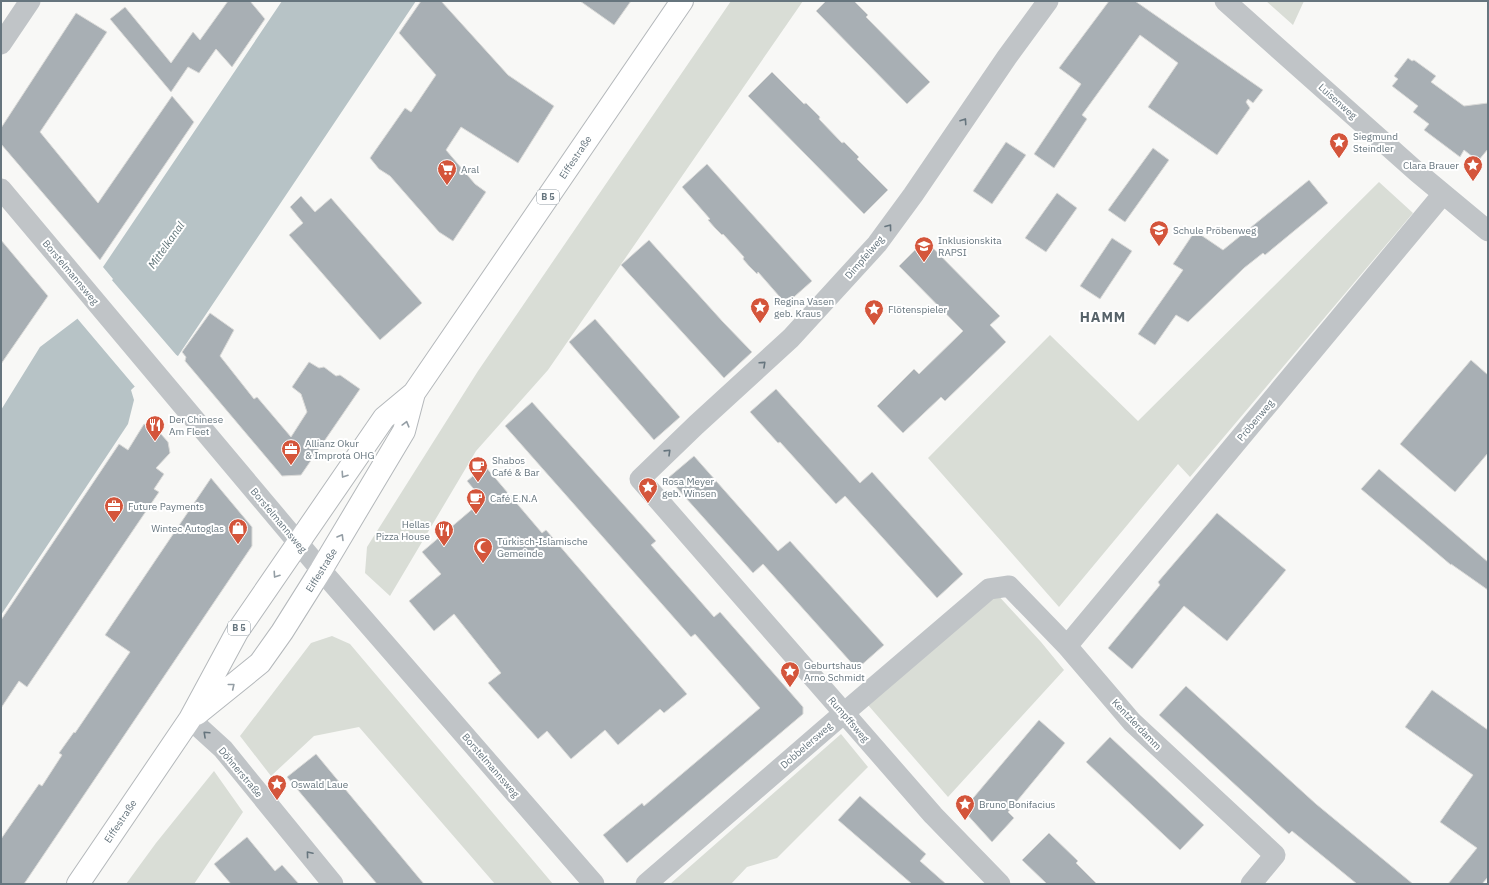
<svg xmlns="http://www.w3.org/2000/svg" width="1489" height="885" viewBox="0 0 1489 885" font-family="'IBM Plex Sans',sans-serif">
<rect width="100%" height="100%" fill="#f8f8f6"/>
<path fill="#d9ddd6" d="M 731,1 L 803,1 L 548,370 L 476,451 L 390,596 L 365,573 L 367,547 L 478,371 Z
M 1266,1 L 1304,1 L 1293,25 Z
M 1379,182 L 1413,213 L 1190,477 L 1178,464 L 1059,607 L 928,458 L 1050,335 L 1138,421 Z
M 995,592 L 1041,642 L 1064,670 L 948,797 L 868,705 Z
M 332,636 L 350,644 L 553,884 L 495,884 L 359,727 L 314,736 L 271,776 L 240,736 L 311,643 Z
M 841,734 L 868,767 L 777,858 L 747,867 L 731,884 L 670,884 Z
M 214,771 L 243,812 L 194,884 L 126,884 L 156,843 Z"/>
<path fill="#b7c3c6" d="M 282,1 L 416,1 L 178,356 L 171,353 L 131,390 L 134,400 L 128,424 L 1,615 L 1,410 L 40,347 L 77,319 L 113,279 L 103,267 Z"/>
<path fill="#f8f8f6" d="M 105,272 L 178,357 L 171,355 L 136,388 L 76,317 L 110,279 Z"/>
<path fill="#a8afb4" stroke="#dadad8" d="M 228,1 L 250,1 L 265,19 L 232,67 L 216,49 L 199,73 L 188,67 L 171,92 L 110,19 L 125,7 L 171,63 L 193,32 L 200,40 Z
M 421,1 L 441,1 L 508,75 L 554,106 L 518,163 L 461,127 L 446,150 L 475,184 L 486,192 L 453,241 L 439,232 L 390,176 L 379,169 L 370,158 L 405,108 L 411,112 L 436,75 L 399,33 Z
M 580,1 L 631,1 L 614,25 Z
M 826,1 L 854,1 L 868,15 L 866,17 L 930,82 L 907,104 L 816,11 Z
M 1109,1 L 1135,1 L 1263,90 L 1253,103 L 1248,99 L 1246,102 L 1250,108 L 1217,155 L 1148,107 L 1178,63 L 1140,35 L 1082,115 L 1087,119 L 1054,168 L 1034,154 L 1081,84 L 1059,68 Z
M 76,13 L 107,32 L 40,132 L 98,203 L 172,96 L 194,122 L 100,260 L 1,144 L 1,128 Z
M 1408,58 L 1412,61 L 1414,60 L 1436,76 L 1431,82 L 1464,106 L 1488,103 L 1488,149 L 1478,161 L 1464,150 L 1460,157 L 1424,130 L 1429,124 L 1413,112 L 1418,106 L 1392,86 L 1398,79 L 1394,76 Z
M 772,72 L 804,104 L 806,103 L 820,117 L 819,119 L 842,143 L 844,142 L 859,157 L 857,159 L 888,190 L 864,214 L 748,96 Z
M 1006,142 L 1026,155 L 992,204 L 973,191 Z
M 1153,148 L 1169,160 L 1125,222 L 1108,210 Z
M 707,164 L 812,281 L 786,304 L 758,272 L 757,274 L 749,266 L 743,259 L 744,257 L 723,234 L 722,235 L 715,228 L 708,220 L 710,219 L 682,187 Z
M 1309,180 L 1328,203 L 1265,255 L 1263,253 L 1244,268 L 1188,322 L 1176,315 L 1155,345 L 1138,334 L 1183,270 L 1173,264 L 1195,231 L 1223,250 Z
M 1057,193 L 1077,208 L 1046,252 L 1025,238 Z
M 301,196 L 315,212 L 331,198 L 422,303 L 380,340 L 289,235 L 303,223 L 290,207 Z
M 1112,238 L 1132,251 L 1100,299 L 1080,286 Z
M 1,240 L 48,296 L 1,364 Z
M 649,240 L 723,322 L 752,352 L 724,378 L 621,265 Z
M 925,240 L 1000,316 L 990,325 L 1006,342 L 945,401 L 941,397 L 903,433 L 877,406 L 914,369 L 919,374 L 963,331 L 899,266 Z
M 210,313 L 234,330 L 220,356 L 254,399 L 257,397 L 291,437 L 307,412 L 301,394 L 292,387 L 309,362 L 319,368 L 324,367 L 336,376 L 340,375 L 360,389 L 301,475 L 282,476 L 185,361 L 186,357 L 182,352 Z
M 595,319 L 680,417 L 654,440 L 569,342 Z
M 1471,360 L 1488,375 L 1488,453 L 1455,492 L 1400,444 Z
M 776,389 L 860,483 L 872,472 L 963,574 L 937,598 L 845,496 L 836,504 L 780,442 L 778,443 L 750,412 Z
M 532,402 L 656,541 L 651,545 L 714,617 L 720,612 L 803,707 L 803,714 L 627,863 L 603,835 L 642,803 L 644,806 L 760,708 L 695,634 L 691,637 L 505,426 Z
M 144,424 L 150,428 L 153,425 L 168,442 L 170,453 L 156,468 L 164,474 L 154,489 L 159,492 L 27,687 L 19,681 L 1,708 L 1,620 L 119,444 L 128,450 Z
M 694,456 L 778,551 L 790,541 L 884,645 L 857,669 L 763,564 L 753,573 L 668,478 Z
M 485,466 L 542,533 L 546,530 L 687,694 L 664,713 L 660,709 L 618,745 L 605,730 L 571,759 L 547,731 L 538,739 L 488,683 L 501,673 L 454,614 L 434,631 L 409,601 L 441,574 L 422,552 L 483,500 L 467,481 Z
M 1379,469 L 1488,562 L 1488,590 L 1451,564 L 1451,565 L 1361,489 Z
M 211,478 L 252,527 L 252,546 L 24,884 L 1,884 L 1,839 L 39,784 L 42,786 L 62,755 L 59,753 L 74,732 L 75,733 L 130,652 L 105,635 Z
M 1217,513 L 1286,570 L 1227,641 L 1184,606 L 1132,669 L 1108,648 L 1160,585 L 1158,582 Z
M 1186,686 L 1316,804 L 1413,884 L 1357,884 L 1292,831 L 1289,834 L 1159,715 Z
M 1432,690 L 1488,730 L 1488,877 L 1482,884 L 1448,884 L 1477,848 L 1440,822 L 1473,775 L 1405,727 Z
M 1039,720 L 1065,743 L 1008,812 L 1014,818 L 992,842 L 963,810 Z
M 1110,737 L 1204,825 L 1180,850 L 1086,762 Z
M 316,754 L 389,842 L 424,884 L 377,884 L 350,852 L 287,777 Z
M 860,796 L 926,854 L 920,861 L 946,884 L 912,884 L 838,820 Z
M 1049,833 L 1078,861 L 1076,863 L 1097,884 L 1047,884 L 1022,860 Z
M 247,837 L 275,871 L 282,865 L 299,884 L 231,884 L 214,864 Z"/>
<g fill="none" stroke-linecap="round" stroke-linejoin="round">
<g stroke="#b4b8bb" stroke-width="24">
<path id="major" d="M 197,714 L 260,663 L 282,632 L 321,570 L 404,431 L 414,393
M 78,884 L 190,719 L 237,632 L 384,418 L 414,393 L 682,1"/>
</g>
<path stroke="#c0c4c7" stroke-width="21" d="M 1225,1 L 1417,172 L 1488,231
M 1,44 L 30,1
M 1,189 L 321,570 L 594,884
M 1067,646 L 1443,194
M 190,719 L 223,749 L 333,884
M 646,884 L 844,713 L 989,589 L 1009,586 L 1067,646 L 1132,722 L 1275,855 L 1251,884
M 1000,884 L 933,815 L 640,479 L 696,425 L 791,338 L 877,244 L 913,195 L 1007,57 L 1048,1"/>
<use href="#major" stroke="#fff" stroke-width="22"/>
</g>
<defs><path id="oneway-chevron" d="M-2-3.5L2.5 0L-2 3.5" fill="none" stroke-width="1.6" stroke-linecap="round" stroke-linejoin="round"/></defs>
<g stroke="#66757e">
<use href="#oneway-chevron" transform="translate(964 121) rotate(-56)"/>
<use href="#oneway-chevron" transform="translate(889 227) rotate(-53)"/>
<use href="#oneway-chevron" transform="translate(763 364) rotate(-43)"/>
<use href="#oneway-chevron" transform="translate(668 452) rotate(-44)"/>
<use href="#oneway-chevron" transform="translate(206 734) rotate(-137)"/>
<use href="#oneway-chevron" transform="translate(309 854) rotate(-130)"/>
</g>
<g stroke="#949ea5">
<use href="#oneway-chevron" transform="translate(406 424) rotate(-75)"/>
<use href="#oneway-chevron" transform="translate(344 475) rotate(124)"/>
<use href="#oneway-chevron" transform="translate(341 537) rotate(-59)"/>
<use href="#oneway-chevron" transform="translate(276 575) rotate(124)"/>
<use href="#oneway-chevron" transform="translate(232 686) rotate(-39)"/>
</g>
<defs>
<g id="sight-pin" transform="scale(1)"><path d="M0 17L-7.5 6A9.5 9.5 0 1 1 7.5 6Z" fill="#d4553b" stroke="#fff"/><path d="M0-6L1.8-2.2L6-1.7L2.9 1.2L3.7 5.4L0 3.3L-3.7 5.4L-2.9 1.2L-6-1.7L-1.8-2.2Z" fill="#fff"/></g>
<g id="supermarket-pin" transform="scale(1)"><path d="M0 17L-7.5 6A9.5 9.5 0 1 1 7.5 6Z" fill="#d4553b" stroke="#fff"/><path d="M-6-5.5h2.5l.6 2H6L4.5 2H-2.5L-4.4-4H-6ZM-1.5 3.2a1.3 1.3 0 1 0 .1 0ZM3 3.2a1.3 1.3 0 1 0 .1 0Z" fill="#fff"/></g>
<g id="school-pin" transform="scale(1)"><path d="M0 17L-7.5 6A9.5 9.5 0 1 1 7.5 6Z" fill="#d4553b" stroke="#fff"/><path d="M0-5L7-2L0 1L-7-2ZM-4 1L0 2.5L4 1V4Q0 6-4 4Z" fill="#fff"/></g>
<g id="restaurant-pin" transform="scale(1)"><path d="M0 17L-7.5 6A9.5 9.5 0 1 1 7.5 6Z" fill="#d4553b" stroke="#fff"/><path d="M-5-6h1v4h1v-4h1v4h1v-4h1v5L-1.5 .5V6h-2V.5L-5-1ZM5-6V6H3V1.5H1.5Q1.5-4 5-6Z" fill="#fff"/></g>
<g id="office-pin" transform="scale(1)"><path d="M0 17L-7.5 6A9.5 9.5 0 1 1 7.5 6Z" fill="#d4553b" stroke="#fff"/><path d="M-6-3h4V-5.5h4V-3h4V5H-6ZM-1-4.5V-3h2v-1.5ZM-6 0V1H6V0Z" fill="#fff"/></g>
<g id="cafe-pin" transform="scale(1)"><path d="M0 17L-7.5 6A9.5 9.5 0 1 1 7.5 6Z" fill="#d4553b" stroke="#fff"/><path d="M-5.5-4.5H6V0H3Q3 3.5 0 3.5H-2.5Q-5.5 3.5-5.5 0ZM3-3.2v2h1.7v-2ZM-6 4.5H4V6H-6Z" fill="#fff"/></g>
<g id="shop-pin" transform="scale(1)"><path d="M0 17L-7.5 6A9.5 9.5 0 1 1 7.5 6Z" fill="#d4553b" stroke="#fff"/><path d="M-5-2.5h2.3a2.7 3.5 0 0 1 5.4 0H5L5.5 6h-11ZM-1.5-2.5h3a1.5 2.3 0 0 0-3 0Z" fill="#fff"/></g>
<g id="mosque-pin" transform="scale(1)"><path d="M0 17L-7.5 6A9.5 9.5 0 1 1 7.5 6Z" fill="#d4553b" stroke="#fff"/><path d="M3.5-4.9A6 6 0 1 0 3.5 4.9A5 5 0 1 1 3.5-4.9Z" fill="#fff"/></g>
</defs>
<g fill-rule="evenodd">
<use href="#sight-pin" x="1339" y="142"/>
<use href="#sight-pin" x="1473" y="165"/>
<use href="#supermarket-pin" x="447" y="169"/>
<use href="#school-pin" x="1159" y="230"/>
<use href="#school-pin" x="924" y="246"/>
<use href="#sight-pin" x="760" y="307"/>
<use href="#sight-pin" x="874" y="309"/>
<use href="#restaurant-pin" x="155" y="425"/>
<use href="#office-pin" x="291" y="449"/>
<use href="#cafe-pin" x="478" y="466"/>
<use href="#sight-pin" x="648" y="487"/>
<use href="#cafe-pin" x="476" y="498"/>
<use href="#office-pin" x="114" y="506"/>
<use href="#shop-pin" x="238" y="528"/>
<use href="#restaurant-pin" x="444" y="530"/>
<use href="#mosque-pin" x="483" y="547"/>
<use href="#sight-pin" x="790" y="671"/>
<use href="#sight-pin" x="277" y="784"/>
<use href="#sight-pin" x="965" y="804"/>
</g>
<g text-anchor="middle" stroke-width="4" stroke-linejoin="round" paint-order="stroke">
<g fill="#fff" stroke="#949ea5" stroke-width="1">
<rect x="537" y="190" width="22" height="14" rx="3"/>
<rect x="228" y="621" width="22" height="14" rx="3"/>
</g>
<g font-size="9" font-weight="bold" fill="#66757e">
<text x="548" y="200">B 5</text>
<text x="239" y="631">B 5</text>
</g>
<g font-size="10" fill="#66757e" stroke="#fff">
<text transform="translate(1338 101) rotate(42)" y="4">Luisenweg</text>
<text transform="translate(575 157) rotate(-56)" y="4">Eiffestraße</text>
<text transform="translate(864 257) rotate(-49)" y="4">Dimpfelweg</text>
<text transform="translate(71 272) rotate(50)" y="4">Borstelmannsweg</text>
<text transform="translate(1255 420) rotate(-50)" y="4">Pröbenweg</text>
<text transform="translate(279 520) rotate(50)" y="4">Borstelmannsweg</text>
<text transform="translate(321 570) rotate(-58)" y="4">Eiffestraße</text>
<text transform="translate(849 719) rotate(49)" y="4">Rumpffsweg</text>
<text transform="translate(1137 724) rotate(46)" y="4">Kentzlerdamm</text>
<text transform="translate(806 745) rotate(-41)" y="4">Dobbelersweg</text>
<text transform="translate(491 765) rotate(49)" y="4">Borstelmannsweg</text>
<text transform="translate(241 772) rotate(50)" y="4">Döhnerstraße</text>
<text transform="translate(120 821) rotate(-56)" y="4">Eiffestraße</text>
</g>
<g font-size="10" fill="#66757e" stroke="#fff" text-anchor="start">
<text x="1353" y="140">Siegmund<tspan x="1353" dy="12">Steindler</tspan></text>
<text x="1459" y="169" text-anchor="end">Clara Brauer</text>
<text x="461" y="173">Aral</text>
<text x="1173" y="234">Schule Pröbenweg</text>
<text x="938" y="244">Inklusionskita<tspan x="938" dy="12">RAPSI</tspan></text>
<text x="774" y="305">Regina Vasen<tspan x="774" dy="12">geb. Kraus</tspan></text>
<text x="888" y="313">Flötenspieler</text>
<text x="169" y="423">Der Chinese<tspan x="169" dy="12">Am Fleet</tspan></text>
<text x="305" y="447">Allianz Okur<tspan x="305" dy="12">&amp; Improta OHG</tspan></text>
<text x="492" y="464">Shabos<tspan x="492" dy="12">Café &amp; Bar</tspan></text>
<text x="662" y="485">Rosa Meyer<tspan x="662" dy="12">geb. Winsen</tspan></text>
<text x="490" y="502">Café E.N.A</text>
<text x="128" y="510">Future Payments</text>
<text x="430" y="528" text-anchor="end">Hellas<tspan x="430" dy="12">Pizza House</tspan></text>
<text x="224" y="532" text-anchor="end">Wintec Autoglas</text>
<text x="497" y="545">Türkisch-Islamische<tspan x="497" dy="12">Gemeinde</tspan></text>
<text x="804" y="669">Geburtshaus<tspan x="804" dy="12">Arno Schmidt</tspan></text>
<text x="291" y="788">Oswald Laue</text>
<text x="979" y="808">Bruno Bonifacius</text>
</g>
<g font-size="11" font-style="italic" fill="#607478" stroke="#fff">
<text transform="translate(166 245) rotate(-55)" y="4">Mittelkanal</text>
</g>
<g font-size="14" font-weight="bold" letter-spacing="1" fill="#57636a" stroke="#fff">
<text x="1103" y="322">HAMM</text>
</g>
</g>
<rect width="1489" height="885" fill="none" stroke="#66757e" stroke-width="4"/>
</svg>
